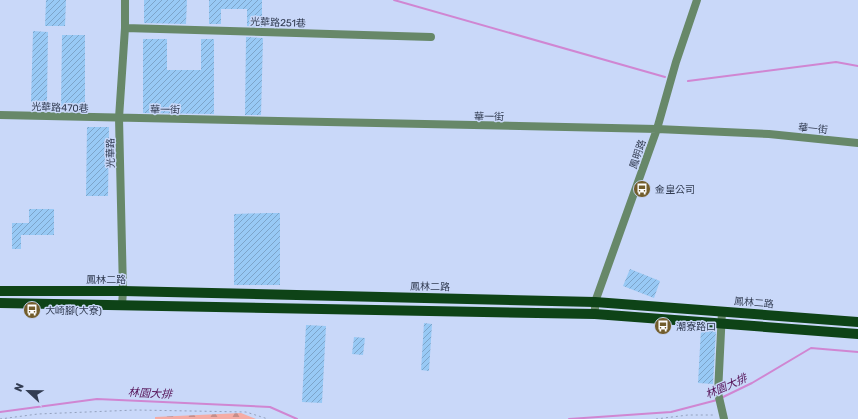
<svg xmlns="http://www.w3.org/2000/svg" width="858" height="419" viewBox="0 0 858 419" font-family="Rubik,'Noto Sans TC',sans-serif">
<defs>
<pattern id="forest-firs" width="22" height="20" patternUnits="userSpaceOnUse"><rect width="22" height="20" fill="#f5aca5"/><path d="M5 1l3.5 6h-7zM16 11l3.5 6h-7z" fill="#c78d89"/></pattern>
<pattern id="building-hatch" width="6" height="6" patternUnits="userSpaceOnUse"><rect width="6" height="6" fill="#98c9f5"/><path d="M-1 1l2-2M0 6l6-6M5 7l2-2" fill="none" stroke="#7da4c9"/></pattern>
</defs>
<rect width="100%" height="100%" fill="#c9d8f9"/>
<path fill="url(#forest-firs)" d="M 241,413 L 256,419 L 155,419 L 155,417 Z"/>
<g fill="none" stroke-linecap="round" stroke-linejoin="round">
<path stroke="#d086d2" stroke-width="2" d="M 394,0 L 665,77
M 688,81 L 836,62 L 858,66
M 721,398 L 752,383 L 811,348 L 858,352
M 0,412 L 97,399 L 270,407 L 297,419
M 569,419 L 671,412 L 717,400"/>
</g>
<path fill="url(#building-hatch)" d="M 46,0 L 66,0 L 65,26 L 45,26 Z
M 144,0 L 187,0 L 186,24 L 144,23 Z
M 209,0 L 262,0 L 262,27 L 247,26 L 247,9 L 221,9 L 221,24 L 209,24 Z
M 33,31 L 48,32 L 47,102 L 31,102 Z
M 62,35 L 85,35 L 85,106 L 61,106 Z
M 246,37 L 263,38 L 261,115 L 245,115 Z
M 143,39 L 167,39 L 167,70 L 201,70 L 201,39 L 214,39 L 214,114 L 143,113 Z
M 87,127 L 109,127 L 108,196 L 86,196 Z
M 29,209 L 54,209 L 54,235 L 21,235 L 21,249 L 12,249 L 12,223 L 29,223 Z
M 267,213 L 280,213 L 280,285 L 234,285 L 234,214 Z
M 630,269 L 660,281 L 654,298 L 623,286 Z
M 424,323 L 432,324 L 429,371 L 421,370 Z
M 306,325 L 326,326 L 322,403 L 302,402 Z
M 701,329 L 716,330 L 713,384 L 698,383 Z
M 354,337 L 365,338 L 363,355 L 352,354 Z"/>
<g fill="none" stroke-linecap="round" stroke-linejoin="round">
<path stroke="#93a1be" stroke-width="1" stroke-dasharray="2 3" stroke-linecap="butt" d="M 0,419 L 38,414 L 136,410 L 246,412 L 268,419
M 656,419 L 688,415 L 715,415"/>
<path stroke="#678869" stroke-width="8" d="M 125,28 L 431,37
M 0,115 L 657,129 L 769,134 L 858,143
M 122,305 L 123,291 L 119,118 L 125,28 L 125,0
M 722,311 L 718,393 L 724,419
M 595,314 L 595,302 L 657,129 L 676,62 L 697,0"/>
<path stroke="#0e4317" stroke-width="10" d="M 0,291 L 123,291 L 595,302 L 858,322
M 0,303 L 595,314 L 858,334"/>
</g>
<defs>
<g id="bus-disc" transform="scale(0.9)"><circle r="9.5" fill="#725d2c" stroke="#c9d8f9"/><path d="M-5-6H5V4H4V6H2V4H-2V6H-4V4H-5ZM-3.5-4V0h7V-4ZM-3.5 1.2v1.5H-2V1.2ZM2 1.2v1.5H3.5V1.2Z" fill="#fff"/></g>
</defs>
<g fill-rule="evenodd">
<use href="#bus-disc" x="642" y="189"/>
<use href="#bus-disc" x="32" y="310"/>
<use href="#bus-disc" x="663" y="326"/>
</g>
<g text-anchor="middle" stroke-width="3" stroke-linejoin="round" paint-order="stroke">
<g font-size="10" fill="#323c52" stroke="#c9d8f9">
<text transform="translate(278 22) rotate(2)" y="4">光華路251巷</text>
<text transform="translate(60 107) rotate(2)" y="4">光華路470巷</text>
<text transform="translate(165 109) rotate(1)" y="4">華一街</text>
<text transform="translate(489 116) rotate(1)" y="4">華一街</text>
<text transform="translate(813 128) rotate(6)" y="4">華一街</text>
<text transform="translate(110 153) rotate(-91)" y="4">光華路</text>
<text transform="translate(637 154) rotate(-71)" y="4">鳳明路</text>
<text x="106" y="283">鳳林二路</text>
<text transform="translate(430 286) rotate(1)" y="4">鳳林二路</text>
<text transform="translate(754 302) rotate(5)" y="4">鳳林二路</text>
</g>
<g font-size="10" fill="#323c52" stroke="#c9d8f9" text-anchor="start">
<text x="655" y="193">金皇公司</text>
<text x="45" y="314">大崎腳(大寮)</text>
<text x="676" y="330">潮寮路口</text>
</g>
<g font-size="11" font-style="italic" fill="#561459" stroke="#c9d8f9">
<text transform="translate(726 386) rotate(-24)" y="4">林園大排</text>
<text transform="translate(150 393) rotate(3)" y="4">林園大排</text>
</g>
</g>
<g transform="translate(28 391) rotate(292)" stroke="#c9d8f9" stroke-width="3" paint-order="stroke">
<path d="M0-3L7 15L0 10L-7 15Z" fill="#323c52"/>
<text y="-6" font-size="11" font-weight="bold" text-anchor="middle" fill="#323c52">N</text>
</g>
</svg>
